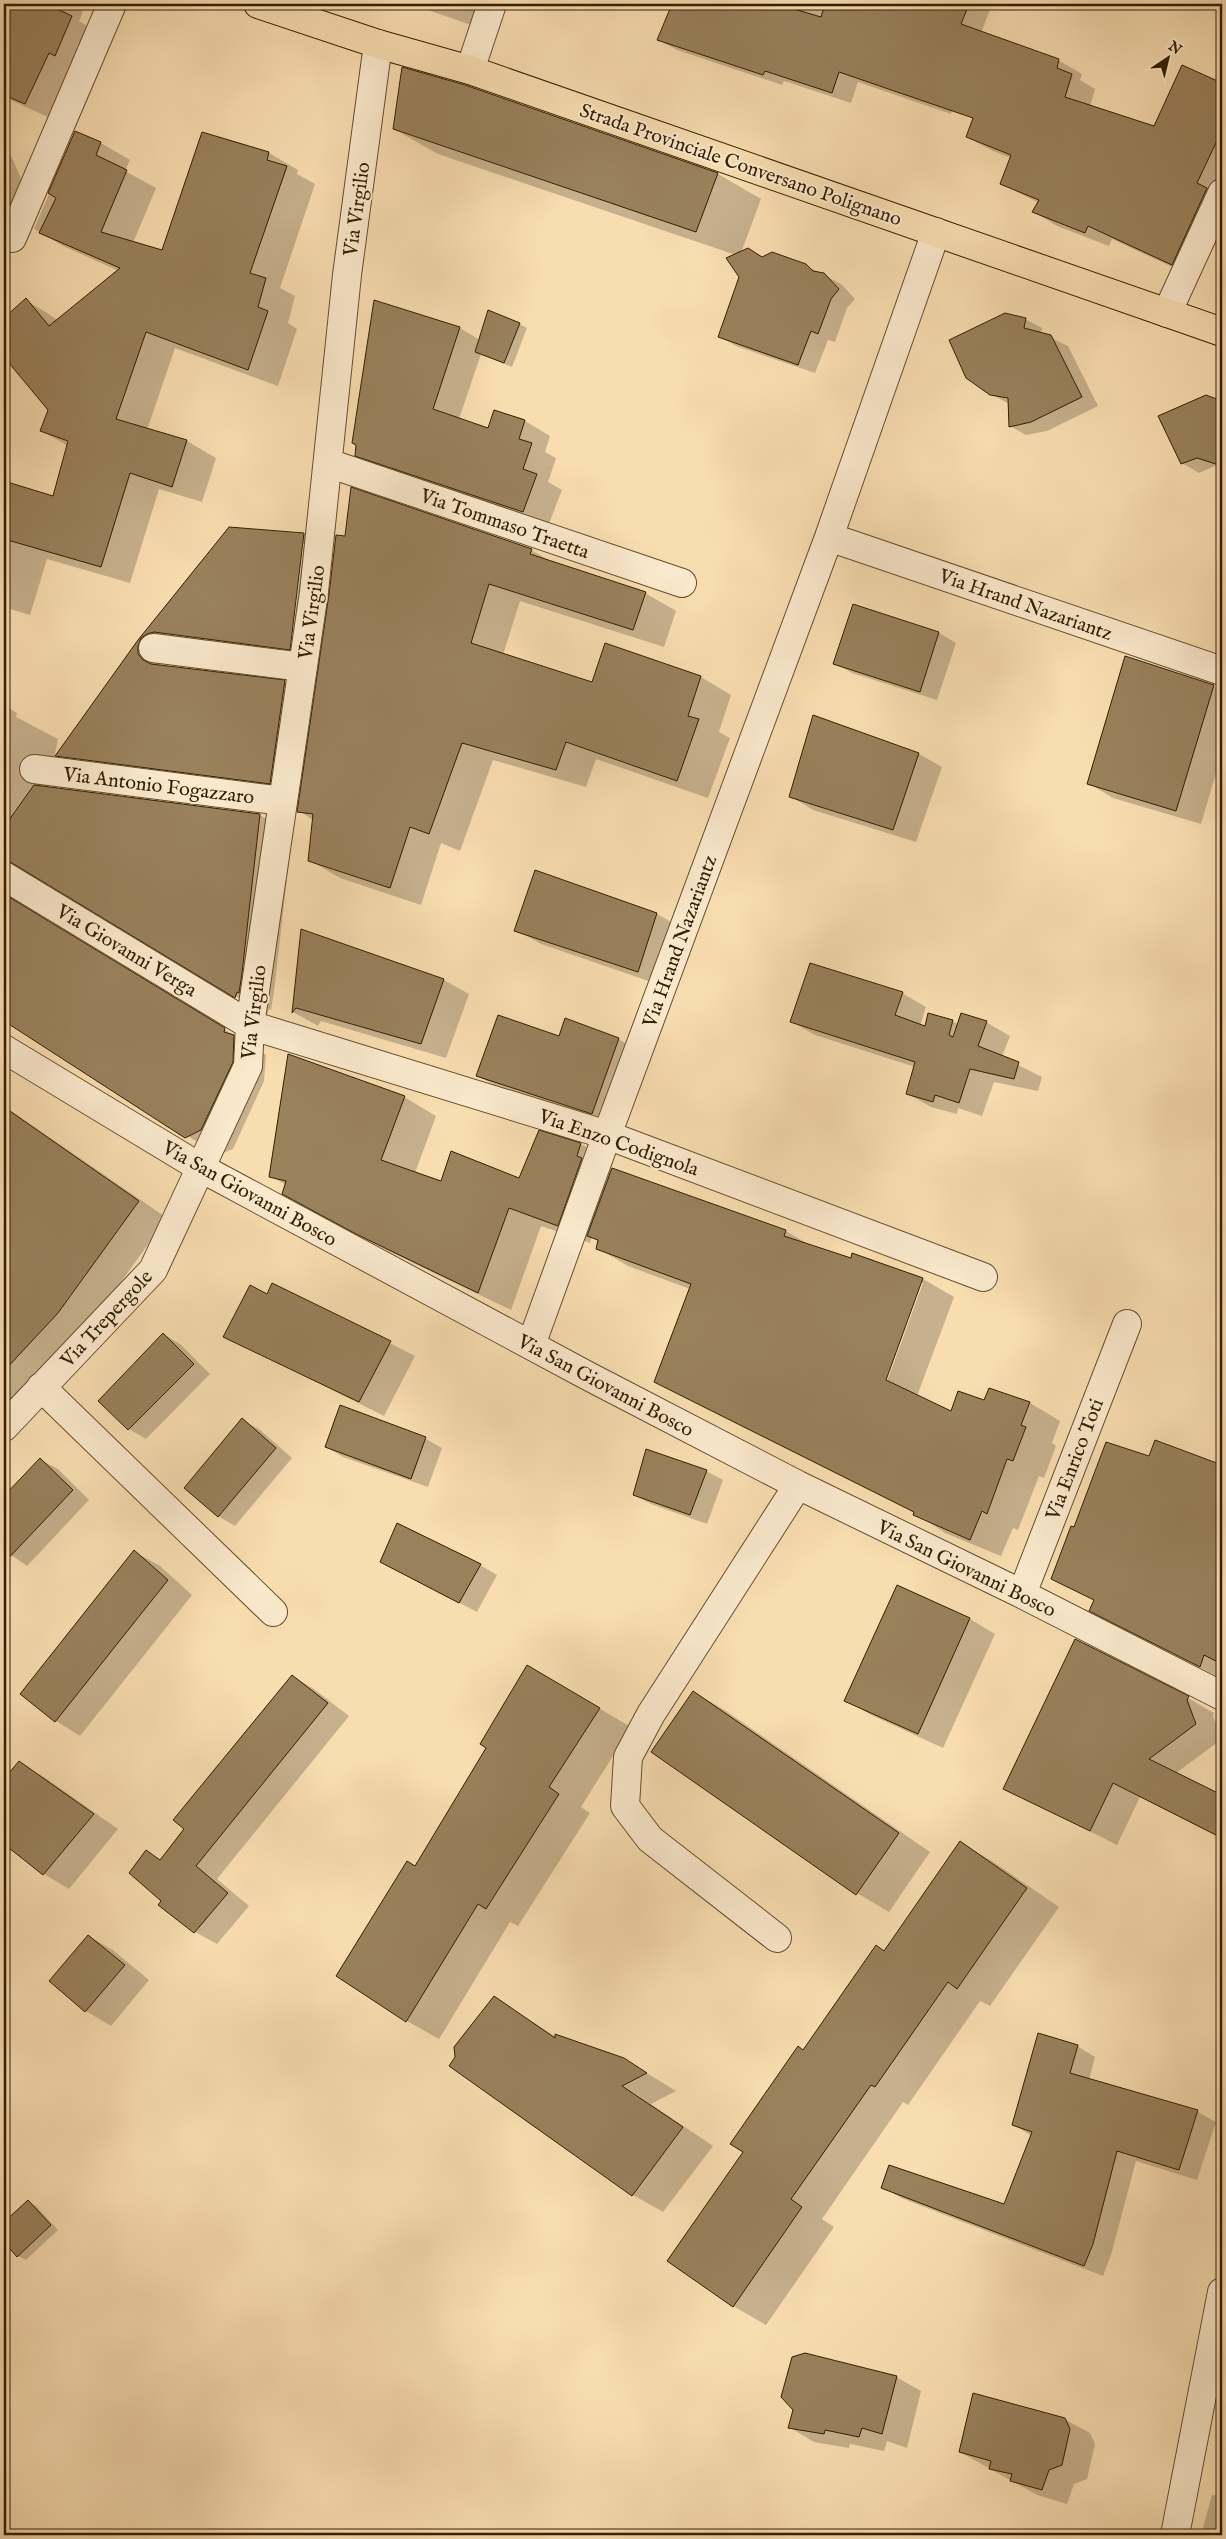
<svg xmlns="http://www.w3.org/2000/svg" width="1226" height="2539" viewBox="0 0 1226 2539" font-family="'IM FELL English',serif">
<rect width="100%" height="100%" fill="#f8ddb1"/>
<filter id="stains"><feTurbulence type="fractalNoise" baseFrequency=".004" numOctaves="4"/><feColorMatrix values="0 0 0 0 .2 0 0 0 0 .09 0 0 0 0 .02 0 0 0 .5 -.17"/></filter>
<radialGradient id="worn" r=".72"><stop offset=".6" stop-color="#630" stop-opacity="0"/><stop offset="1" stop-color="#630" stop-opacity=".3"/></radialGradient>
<path fill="#0003" fill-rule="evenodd" d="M 15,4 L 75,4 L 84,9 L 79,21 L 97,32 L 50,118 L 4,97 L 4,17 Z
M 417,4 L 505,4 L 494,33 L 428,10 Z
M 674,4 L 992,4 L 951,114 L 858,82 L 851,103 L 784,81 L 782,85 L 677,50 L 658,40 Z
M 1058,60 L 1082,74 L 1080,80 L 1095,89 L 1090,107 L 1155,128 L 1182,66 L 1222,85 L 1222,193 L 1196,278 L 1112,239 L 1109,246 L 1057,226 L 1034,212 L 1039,203 L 1002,184 L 1011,158 L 991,150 L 967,137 Z
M 394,129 L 718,174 L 761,199 L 741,253 L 805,265 L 841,284 L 855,299 L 847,308 L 835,342 L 828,340 L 815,373 L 736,346 L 719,336 L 740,276 L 736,255 L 438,154 Z
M 75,133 L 101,143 L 130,160 L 125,171 L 156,188 L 133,243 L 163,251 L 203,134 L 269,153 L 298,170 L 297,174 L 315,184 L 280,288 L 295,296 L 288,323 L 297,329 L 278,386 L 175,348 L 147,430 L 187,441 L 216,458 L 202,502 L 159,489 L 130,583 L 47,559 L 30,615 L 7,608 L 4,619 L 4,482 L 54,498 L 68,446 L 42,431 L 50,410 L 4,355 L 4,319 L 26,300 L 58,320 L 119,271 L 63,246 L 34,229 Z
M 4,144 L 7,146 L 22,181 L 22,211 L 4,251 Z
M 375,301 L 460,328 L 480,340 L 519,324 L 527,328 L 512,367 L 481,354 L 459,419 L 489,430 L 495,412 L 525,421 L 550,436 L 545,452 L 556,458 L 548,482 L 562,490 L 548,526 L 381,469 L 356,455 Z
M 1025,319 L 1042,328 L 1041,333 L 1068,346 L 1098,406 L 1047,431 L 1026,435 L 1010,426 L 1009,404 L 991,394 Z
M 1206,396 L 1222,402 L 1222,469 L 1215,466 L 1199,473 L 1182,463 Z
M 230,528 L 304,534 L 328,548 L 314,663 L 162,660 L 162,666 L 285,682 L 309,696 L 294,797 L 80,769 L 56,755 L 139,640 ZM 302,544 L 304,544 L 290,656 L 288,656 Z
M 531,550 L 554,563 L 645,593 L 676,611 L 664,647 L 520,601 L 503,655 L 592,684 L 701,677 L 731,695 L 719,732 L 730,738 L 708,798 L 596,759 L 586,787 L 493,760 L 460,851 L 441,843 L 421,905 L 340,878 L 309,860 L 313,820 L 299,811 L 331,594 Z
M 853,606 L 939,633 L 956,643 L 937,700 L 852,673 L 835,663 Z
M 1213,686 L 1222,691 L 1222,753 L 1201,824 L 1113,798 L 1088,783 Z
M 4,705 L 17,713 L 16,717 L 58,739 L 48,788 L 260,815 L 292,834 L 274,992 L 271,1010 L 269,1009 L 267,1015 L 43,880 L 29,880 L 22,903 L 28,909 L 266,1055 L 264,1081 L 233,1149 L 218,1155 L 4,1020 Z
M 814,716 L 919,754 L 942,767 L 916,842 L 813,810 L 790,796 Z
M 535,872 L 657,914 L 682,928 L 663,986 L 541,944 L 516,930 Z
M 302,930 L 444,980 L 469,994 L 446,1058 L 321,1021 L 318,1026 L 293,1012 Z
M 902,993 L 926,1007 L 920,1026 L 926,1028 L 952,1021 L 958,1024 L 986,1022 L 1010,1036 L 1002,1057 L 1042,1077 L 1038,1091 L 994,1082 L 982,1116 L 958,1108 L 957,1114 L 931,1107 L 908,1094 L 915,1067 L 815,1035 L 792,1022 Z
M 618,1039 L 643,1053 L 617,1127 L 503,1090 L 478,1076 Z
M 404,1097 L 436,1116 L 415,1173 L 441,1183 L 520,1179 L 581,1144 L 613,1163 L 610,1169 L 786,1231 L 813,1247 L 852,1259 L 853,1255 L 923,1279 L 954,1297 L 917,1396 L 952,1412 L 985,1402 L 990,1389 L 1030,1403 L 1060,1421 L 1052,1443 L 1056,1446 L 1044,1478 L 1039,1476 L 1018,1530 L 1013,1528 L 1001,1556 L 945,1533 L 915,1513 L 687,1399 L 656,1381 L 690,1289 L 628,1266 L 597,1248 L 599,1242 L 592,1237 L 590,1243 L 541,1226 L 511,1310 L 390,1252 L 316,1212 L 286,1185 L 270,1176 ZM 920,1283 L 923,1283 L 885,1387 L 883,1386 Z
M 4,1106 L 167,1218 L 87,1329 L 15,1408 L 4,1401 Z
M 273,1284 L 415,1356 L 384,1416 L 225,1336 L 268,1296 Z
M 163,1334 L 180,1344 L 210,1374 L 146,1439 L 129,1429 L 100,1401 Z
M 340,1406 L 426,1439 L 442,1448 L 428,1487 L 343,1457 L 326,1447 Z
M 242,1420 L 259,1429 L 292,1458 L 235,1526 L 218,1516 L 186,1488 Z
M 1156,1442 L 1222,1467 L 1222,1679 L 1091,1610 L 1095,1601 L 1052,1578 L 1074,1528 L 1150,1457 Z
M 41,1460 L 58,1469 L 89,1500 L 27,1566 L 4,1550 L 4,1498 Z
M 706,1471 L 723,1480 L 707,1524 L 651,1504 L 634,1495 Z
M 135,1552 L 160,1566 L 192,1595 L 80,1736 L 56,1721 Z
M 480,1565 L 497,1575 L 477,1612 L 398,1571 Z
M 898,1586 L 970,1619 L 995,1634 L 943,1748 L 871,1715 L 846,1700 Z
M 292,1676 L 314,1689 L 349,1716 L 217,1879 L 249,1906 L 217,1944 L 195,1932 L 163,1901 L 146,1852 L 161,1860 Z
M 559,1685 L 631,1727 L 581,1807 L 590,1813 L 518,1926 L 510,1922 L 439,2039 L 407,2021 L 416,1867 Z
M 694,1692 L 726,1711 L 930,1852 L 889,1912 L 857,1893 Z
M 1188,1698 L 1214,1713 L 1213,1716 L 1222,1739 L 1176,1773 L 1222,1797 L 1222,1839 L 1140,1797 L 1117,1845 L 1004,1788 Z
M 19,1763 L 44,1777 L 118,1829 L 69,1889 L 44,1874 L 4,1843 L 4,1801 L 9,1794 L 4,1790 L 4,1781 Z
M 960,1843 L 992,1861 L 1059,1907 L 990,2006 L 980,2001 L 908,2105 L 903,2102 L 822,2219 L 834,2227 L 766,2325 L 733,2306 L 804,2051 L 885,1952 Z
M 89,1936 L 114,1951 L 149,1980 L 111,2026 L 86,2011 L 51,1981 Z
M 494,1997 L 556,2037 L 624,2059 L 676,2091 L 651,2104 L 713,2146 L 663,2212 L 633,2195 L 451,2065 Z
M 1077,2046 L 1095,2057 L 1089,2080 L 1198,2112 L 1216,2122 L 1197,2180 L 1136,2161 L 1111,2255 L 1103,2276 L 901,2198 L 883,2187 L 1005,2205 L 1032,2136 L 1014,2125 Z
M 28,2202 L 36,2206 L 58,2230 L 26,2260 L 18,2256 L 4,2241 L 4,2224 Z
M 896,2377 L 921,2391 L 907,2448 L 887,2441 L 884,2451 L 850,2444 L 849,2448 L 814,2442 L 789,2427 Z
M 1064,2419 L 1090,2433 L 1095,2444 L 1087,2479 L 1074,2484 L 1067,2504 L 1037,2495 L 960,2452 Z
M 1212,2495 L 1222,2496 L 1222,2535 L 1201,2535 Z"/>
<path fill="#99815c" stroke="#321e00" d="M 13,4 L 46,4 L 72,16 L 55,56 L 49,53 L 25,104 L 4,95 L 4,15 Z
M 672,4 L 777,4 L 821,17 L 825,4 L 969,4 L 961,24 L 1059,59 L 1057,68 L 1072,74 L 1065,97 L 1154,126 L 1182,65 L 1222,83 L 1222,130 L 1197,183 L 1207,188 L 1172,265 L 1088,226 L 1085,233 L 1032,212 L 1039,200 L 1000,184 L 1011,155 L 966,137 L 973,118 L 839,72 L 832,93 L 765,71 L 763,75 L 657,40 Z
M 402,67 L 465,85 L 718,173 L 696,232 L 393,129 Z
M 75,131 L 101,142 L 96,155 L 127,170 L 101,232 L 162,250 L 202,132 L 269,152 L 267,160 L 287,166 L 250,273 L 266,278 L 258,307 L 268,311 L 248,370 L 146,332 L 116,419 L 187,440 L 172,487 L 130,473 L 101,567 L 4,539 L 4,481 L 53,496 L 68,441 L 40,431 L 48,410 L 4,357 L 4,318 L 26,298 L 49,326 L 120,268 L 39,233 L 56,198 L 48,193 Z
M 748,248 L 762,257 L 772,252 L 806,264 L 813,271 L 824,273 L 839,289 L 831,299 L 818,334 L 811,331 L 798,365 L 718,337 L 739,277 L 726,258 Z
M 374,300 L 460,327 L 433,409 L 488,428 L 494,410 L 525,420 L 519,439 L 532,443 L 523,469 L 537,474 L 523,512 L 355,456 L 356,445 L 352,443 Z
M 488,310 L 520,323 L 504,363 L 475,352 Z
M 1005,313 L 1026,318 L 1024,328 L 1051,335 L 1082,397 L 1031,422 L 1009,427 L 1008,398 L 990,395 L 966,378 L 949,340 Z
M 1206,395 L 1222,401 L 1222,466 L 1197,458 L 1181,464 L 1158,416 Z
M 351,487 L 532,549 L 530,554 L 646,592 L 633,630 L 489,584 L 471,643 L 592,682 L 605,643 L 701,676 L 688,716 L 699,719 L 677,781 L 566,742 L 556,770 L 462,743 L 429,834 L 410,827 L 390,888 L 308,861 L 313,814 L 297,812 L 329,594 L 336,535 L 345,536 Z
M 229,527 L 304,533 L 290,650 L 154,632 L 147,634 L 141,638 L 138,646 L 138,654 L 143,660 L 151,664 L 285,680 L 270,784 L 55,756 L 138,640 Z
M 853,604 L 939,632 L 920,692 L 833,664 Z
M 1125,656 L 1214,685 L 1176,811 L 1087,784 Z
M 813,715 L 919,753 L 893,830 L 789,797 Z
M 34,785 L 260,814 L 242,973 L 239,993 L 237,992 L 235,998 L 12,863 L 4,860 L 4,827 Z
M 535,870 L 657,913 L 638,972 L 514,931 Z
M 4,894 L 225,1028 L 224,1032 L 234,1035 L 233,1062 L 201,1130 L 185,1138 L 4,1021 Z
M 301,929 L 444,979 L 421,1044 L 296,1008 L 292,1013 Z
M 810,963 L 903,992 L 895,1015 L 925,1026 L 928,1013 L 953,1020 L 949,1035 L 953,1037 L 961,1013 L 987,1021 L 978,1046 L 1019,1062 L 1014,1079 L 970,1069 L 959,1103 L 935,1095 L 933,1102 L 906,1094 L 915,1062 L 790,1022 Z
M 498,1015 L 559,1036 L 565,1018 L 619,1038 L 592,1114 L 476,1076 Z
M 288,1054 L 405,1096 L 381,1160 L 441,1181 L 451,1151 L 519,1178 L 539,1130 L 581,1143 L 577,1156 L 582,1158 L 558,1226 L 509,1208 L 478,1293 L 356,1234 L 282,1194 L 286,1181 L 269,1177 Z
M 4,1107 L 139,1201 L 58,1313 L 4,1371 Z
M 612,1168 L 786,1230 L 784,1236 L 851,1258 L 852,1253 L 923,1278 L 886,1380 L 951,1411 L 958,1391 L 984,1400 L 989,1388 L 1030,1402 L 1021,1425 L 1026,1427 L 1013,1461 L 1007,1459 L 987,1514 L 982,1511 L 970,1540 L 913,1515 L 914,1512 L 654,1382 L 691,1284 L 596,1249 L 598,1240 L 587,1236 Z
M 272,1283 L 391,1341 L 359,1402 L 223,1337 L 250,1285 L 267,1294 Z
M 163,1333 L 194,1364 L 128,1430 L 98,1401 Z
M 340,1405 L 426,1437 L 411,1479 L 325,1447 Z
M 242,1418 L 276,1448 L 218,1517 L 184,1488 Z
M 1155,1440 L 1222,1465 L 1222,1664 L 1204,1655 L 1200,1667 L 1089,1611 L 1094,1600 L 1051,1579 L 1071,1526 L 1074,1527 L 1106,1442 L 1149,1456 Z
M 646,1449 L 707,1470 L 690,1515 L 633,1495 Z
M 40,1458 L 73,1490 L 4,1563 L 4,1496 Z
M 397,1523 L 481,1564 L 459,1603 L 380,1562 Z
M 134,1550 L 168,1580 L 55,1722 L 20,1694 Z
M 897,1585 L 970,1618 L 918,1734 L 844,1701 Z
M 1075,1639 L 1189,1696 L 1187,1700 L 1196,1724 L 1149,1759 L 1222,1795 L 1222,1838 L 1113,1783 L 1090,1831 L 1003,1789 Z
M 527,1665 L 600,1708 L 549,1787 L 559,1794 L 486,1909 L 478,1904 L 406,2022 L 336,1976 L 407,1861 L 415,1866 L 486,1748 L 480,1744 Z
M 292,1675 L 328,1703 L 196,1866 L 228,1893 L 194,1933 L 158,1905 L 161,1901 L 129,1873 L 146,1850 L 160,1860 L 184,1829 L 173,1820 Z
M 693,1691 L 899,1833 L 856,1895 L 651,1752 Z
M 19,1761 L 94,1814 L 43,1875 L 4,1844 L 4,1779 Z
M 960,1841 L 1027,1888 L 957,1989 L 948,1982 L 875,2087 L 871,2085 L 791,2199 L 802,2207 L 733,2307 L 667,2261 L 743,2152 L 730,2144 L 798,2046 L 803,2050 L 876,1945 L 884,1951 Z
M 88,1935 L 125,1965 L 85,2012 L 49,1981 Z
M 494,1996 L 555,2038 L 555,2034 L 624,2058 L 647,2073 L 622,2086 L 683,2127 L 632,2196 L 449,2066 L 455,2057 L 454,2047 Z
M 1038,2033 L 1078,2045 L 1070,2073 L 1198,2110 L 1179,2170 L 1117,2151 L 1093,2244 L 1084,2266 L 881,2188 L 889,2165 L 1004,2204 L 1032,2132 L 1012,2125 Z
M 28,2200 L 51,2225 L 17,2257 L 4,2242 L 4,2222 Z
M 805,2353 L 897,2376 L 882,2434 L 862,2428 L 859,2437 L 825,2430 L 824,2434 L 788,2428 L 793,2410 L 781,2397 L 792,2357 Z
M 973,2393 L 1065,2418 L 1070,2429 L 1062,2465 L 1049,2470 L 1042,2490 L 1010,2481 L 1012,2474 L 989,2469 L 991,2461 L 959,2452 Z"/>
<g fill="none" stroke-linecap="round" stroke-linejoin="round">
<g stroke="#644e2c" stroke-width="30">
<path id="minor" d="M 470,70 L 492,4
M 12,238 L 112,4
M 1167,313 L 1222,193
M 328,463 L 682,583
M 829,537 L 1222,671
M 153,648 L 303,667
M 34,769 L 283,801
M 4,876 L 250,1025 L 607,1135 L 983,1277
M 4,1049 L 201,1168 L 588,1376 L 798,1485 L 1022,1594 L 1222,1696
M 531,1345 L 607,1135 L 829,537 L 936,232
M 41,1387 L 273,1612
M 4,1427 L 153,1270 L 248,1066 L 250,1025 L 314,592 L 347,275 L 378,44
M 1022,1594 L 1127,1324
M 777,1938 L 650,1839 L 625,1806 L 628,1757 L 651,1714 L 798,1485
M 1175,2535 L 1222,2292"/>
</g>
<g stroke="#321e00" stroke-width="30">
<path id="major" d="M 258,4 L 378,44 L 470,70 L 1222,332"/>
</g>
<use href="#minor" stroke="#fae9cc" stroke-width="28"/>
<use href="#major" stroke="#f8ddb1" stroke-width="28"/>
</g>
<g text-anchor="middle" stroke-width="4" stroke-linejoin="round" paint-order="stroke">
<g font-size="20" fill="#321e00" stroke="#fae9cc">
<text transform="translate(741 164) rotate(19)" y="7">Strada Provinciale Conversano Polignano</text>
<text transform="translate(356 209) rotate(-82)" y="7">Via Virgilio</text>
<text transform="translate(505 523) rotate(19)" y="7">Via Tommaso Traetta</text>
<text transform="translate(1026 604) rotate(19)" y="7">Via Hrand Nazariantz</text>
<text transform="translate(311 612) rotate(-82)" y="7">Via Virgilio</text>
<text transform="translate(159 785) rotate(7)" y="7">Via Antonio Fogazzaro</text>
<text transform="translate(679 941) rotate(-70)" y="7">Via Hrand Nazariantz</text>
<text transform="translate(127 950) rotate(31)" y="7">Via Giovanni Verga</text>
<text transform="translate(253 1012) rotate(-83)" y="7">Via Virgilio</text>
<text transform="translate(619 1142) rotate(19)" y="7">Via Enzo Codignola</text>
<text transform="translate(250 1193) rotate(29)" y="7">Via San Giovanni Bosco</text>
<text transform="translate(106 1318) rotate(-47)" y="7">Via Trepergole</text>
<text transform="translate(606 1385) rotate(28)" y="7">Via San Giovanni Bosco</text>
<text transform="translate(1074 1459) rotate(-69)" y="7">Via Enrico Toti</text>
<text transform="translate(967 1568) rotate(26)" y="7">Via San Giovanni Bosco</text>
</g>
</g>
<rect width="1226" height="2539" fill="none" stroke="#f8ddb1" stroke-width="20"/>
<rect x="5" y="5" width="1216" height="2529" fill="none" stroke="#321e00" stroke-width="2.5"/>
<rect x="10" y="10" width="1206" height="2519" fill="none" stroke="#321e00"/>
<g transform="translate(1168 58) rotate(35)" stroke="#fae9cc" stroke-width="4" paint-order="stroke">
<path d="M0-4L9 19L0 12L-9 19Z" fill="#321e00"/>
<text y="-8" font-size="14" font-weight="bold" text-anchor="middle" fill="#321e00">N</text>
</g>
<rect width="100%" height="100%" filter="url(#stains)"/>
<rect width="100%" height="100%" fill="url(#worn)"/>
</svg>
